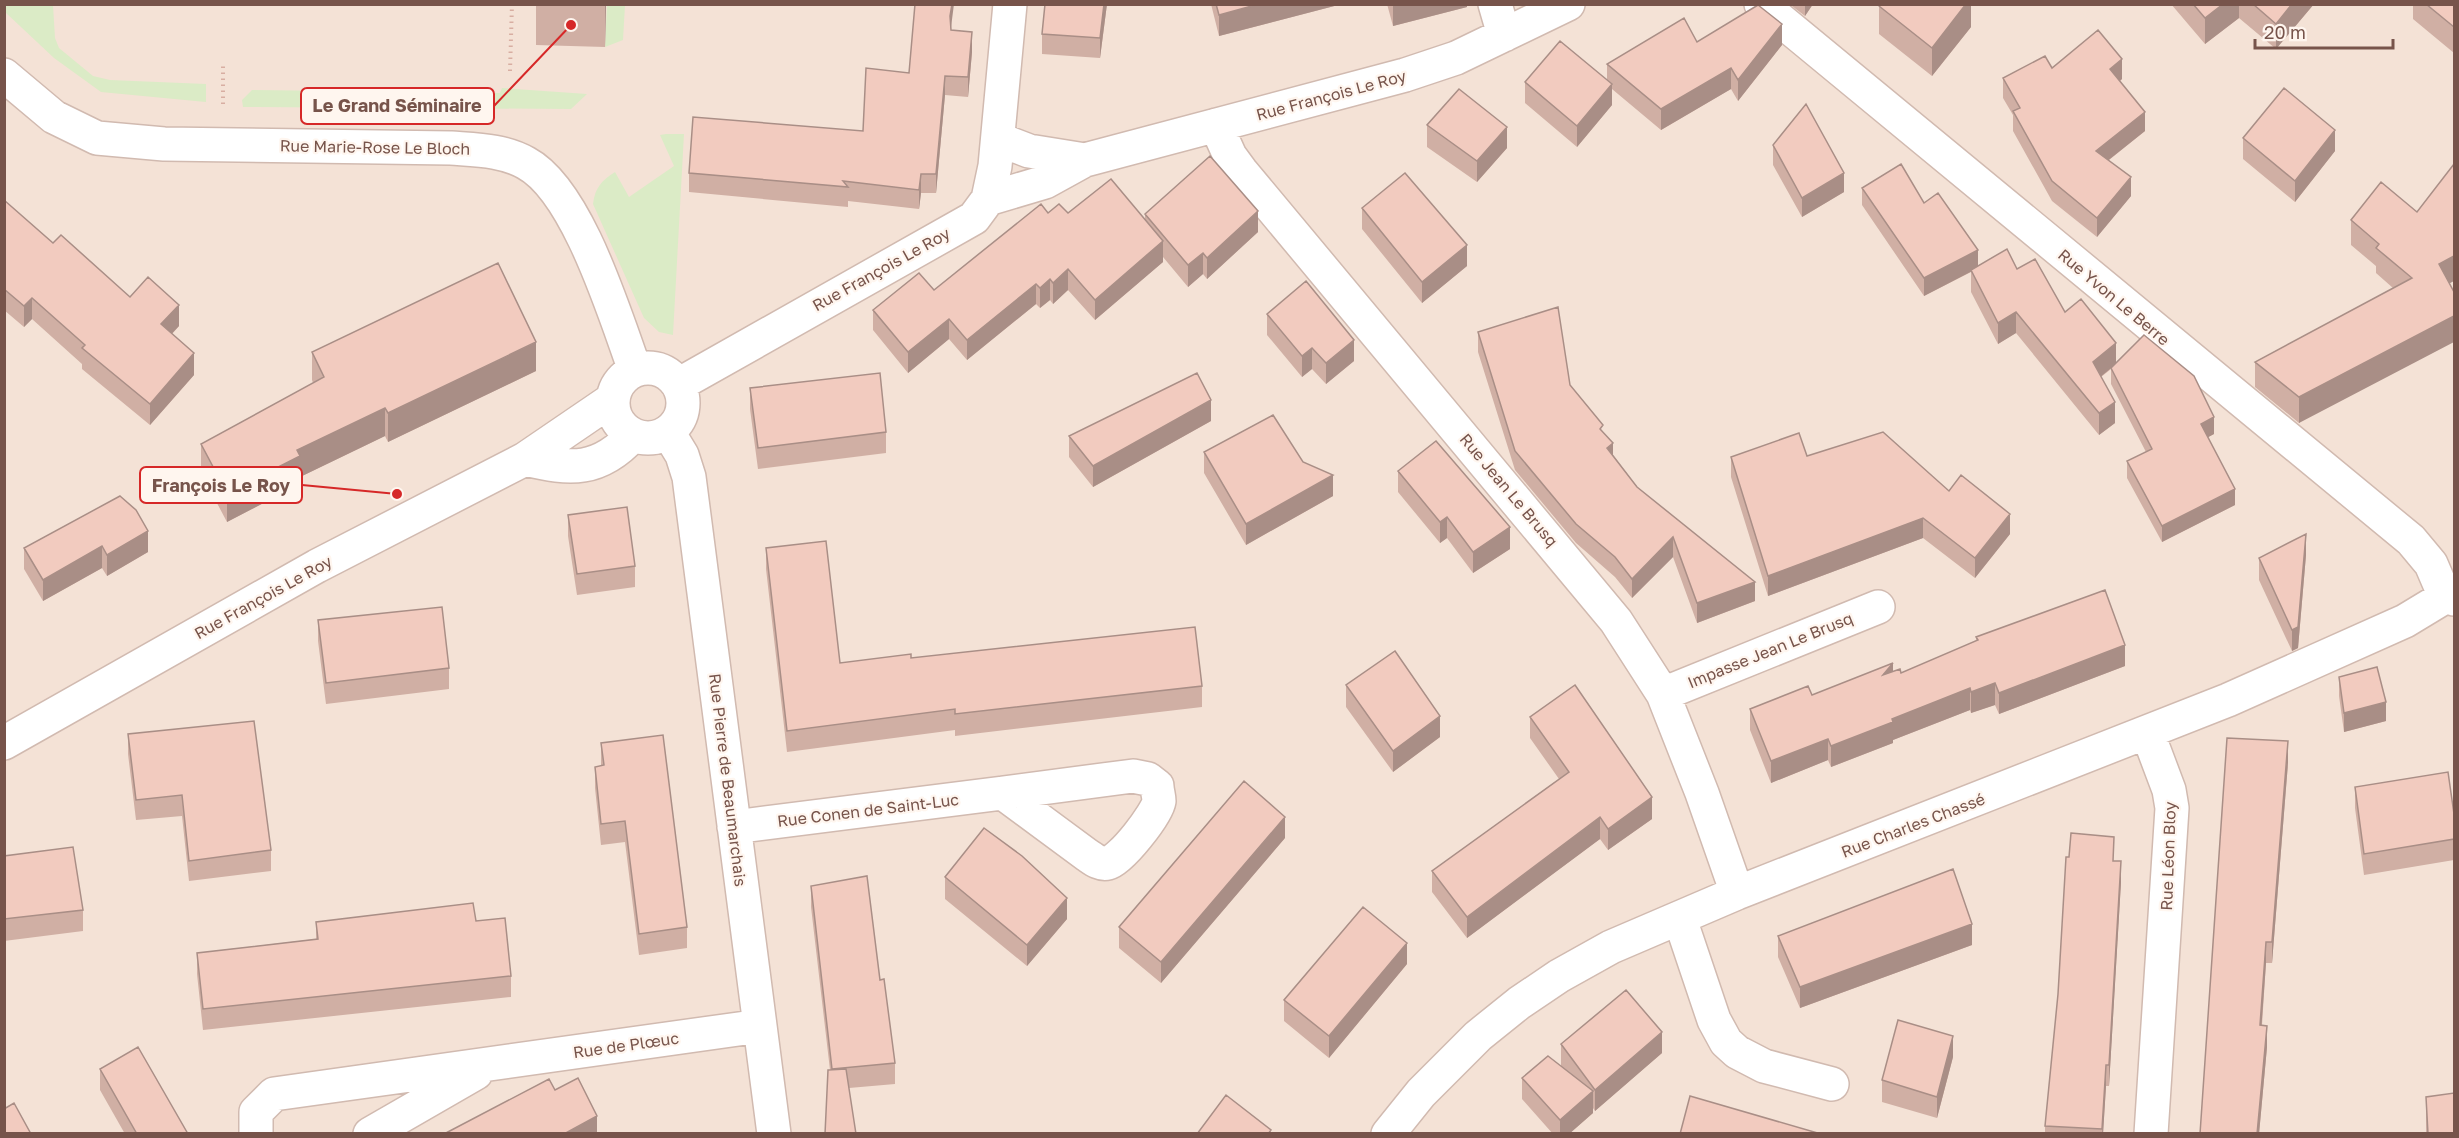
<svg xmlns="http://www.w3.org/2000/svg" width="2459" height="1138" viewBox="0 0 2459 1138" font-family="'Golos Text',sans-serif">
<rect width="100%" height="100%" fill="#fdf1e8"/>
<path fill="#f4e2d6" d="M 5,5 L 2454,5 L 2454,1133 L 5,1134 Z"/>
<path fill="#dbebc6" d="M 4,5 L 53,5 L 55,38 L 59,48 L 93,76 L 110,80 L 206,84 L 206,102 L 101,92 L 54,58 L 5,12 Z
M 607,5 L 625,5 L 623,40 L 605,47 Z
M 502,88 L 587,94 L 571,109 L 243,107 L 242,100 L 252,90 L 500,93 Z
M 666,134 L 684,134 L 673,335 L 659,332 L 644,318 L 593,204 C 595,188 601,181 615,172 L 629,197 L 674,166 L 660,135 Z"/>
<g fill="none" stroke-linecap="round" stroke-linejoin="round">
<g stroke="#d1bab0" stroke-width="36">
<path id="minor" d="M 1495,4 L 1504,35
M 1761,4 L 2411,540 L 2431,564 L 2440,585 L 2454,599
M 4,75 L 54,117 L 97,138 L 164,144 L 451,148 C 477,150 503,150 526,163 C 578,191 615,316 635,370
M 1216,125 L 1230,156 L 1241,171 L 1616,621 L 1663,694 L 1702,793 L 1737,893
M 998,139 L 1029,151 L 1085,160
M 988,199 L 1045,182 L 1085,160 L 1405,75 L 1456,58 L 1568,4
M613 403a35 35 0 1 1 70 0a35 35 0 1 1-70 0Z
M 678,385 L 974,218 L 988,199 L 995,166 L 1010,4
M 668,432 L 682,455 L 689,477 L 774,1134
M 525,459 C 571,470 599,472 633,435
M 1663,694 L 1878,607
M 2148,734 L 2169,790 L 2172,808 L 2151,1134
M 4,743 L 317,566 L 525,459 L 613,399
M 734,827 L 1003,793 L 1087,855 C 1093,859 1100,865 1108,863 C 1121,860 1157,814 1159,801 C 1159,796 1157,791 1157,786 L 1148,779 L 1133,776 L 1003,793
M 1680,919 L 1714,1020 L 1726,1042 L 1737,1052 L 1764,1066 L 1832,1084
M 256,1134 L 256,1112 L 274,1094 L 760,1026
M 370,1134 L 476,1073
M 1388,1134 L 1421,1093 L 1478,1036 L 1519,1003 L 1559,976 L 1611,947 L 1737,893 L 2228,700 L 2405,621 L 2448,595"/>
</g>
<path stroke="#d8aea2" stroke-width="4" stroke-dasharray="1.5 4.5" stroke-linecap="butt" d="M 510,71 L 512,4
M 223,104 L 223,64"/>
<use href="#minor" stroke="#fff" stroke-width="33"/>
</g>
<path fill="#d0afa4" d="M 536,4 L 606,4 L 605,47 L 536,45 Z
M 1107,4 L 1100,58 L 1042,54 L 1042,34 Z
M 1211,4 L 1342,4 L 1219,36 Z
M 1387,4 L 1467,4 L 1467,7 L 1393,26 Z
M 1792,4 L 1813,4 L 1805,16 L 1792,6 Z
M 1971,4 L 1971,27 L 1932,76 L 1879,34 L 1879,6 Z
M 2171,4 L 2314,4 L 2276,49 L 2239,18 L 2205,44 Z
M 2413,4 L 2454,4 L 2454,53 L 2413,19 Z
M 951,28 L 951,30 L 972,52 L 968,97 L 945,95 L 936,193 L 921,193 L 919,209 L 848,201 L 848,207 L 689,192 L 689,173 L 863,131 L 909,73 Z
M 1697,42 L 1782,45 L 1738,101 L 1731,89 L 1661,130 L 1612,89 L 1612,105 L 1577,147 L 1525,103 L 1525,82 L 1607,80 L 1607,64 Z
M 2052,68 L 2122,79 L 2120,81 L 2145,131 L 2109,160 L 2131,196 L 2097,237 L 2052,201 L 2013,131 L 2013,115 L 2003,98 L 2003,78 Z
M 1427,125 L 1507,148 L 1477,182 L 1427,147 Z
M 2243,138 L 2335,151 L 2295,202 L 2243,159 Z
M 1773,145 L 1844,192 L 1802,217 L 1773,165 Z
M 1862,188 L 1924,203 L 1978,266 L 2017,269 L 2065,312 L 2116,362 L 2214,434 L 2208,437 L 2235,505 L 2162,542 L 2127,478 L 2127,461 L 2146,452 L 2111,384 L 2111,369 L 2101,377 L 2115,423 L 2099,435 L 2016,333 L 1998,344 L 1971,292 L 1971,272 L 1924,296 L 1862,205 Z
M 4,200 L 53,243 L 130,297 L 179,326 L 172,334 L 194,375 L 150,425 L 82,369 L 82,364 L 32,319 L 24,327 L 4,310 Z
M 1362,208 L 1467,266 L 1422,303 L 1362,229 Z
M 2417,212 L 2450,284 L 2299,423 L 2255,387 L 2255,362 L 2393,288 L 2376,273 L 2376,266 L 2351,245 L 2351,220 Z
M 1048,213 L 1068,213 L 1145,219 L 1145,214 L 1258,232 L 1207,279 L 1203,274 L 1188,287 L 1163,257 L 1163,262 L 1095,320 L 1068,290 L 1053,304 L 1050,300 L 1040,308 L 1036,304 L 967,360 L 949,339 L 908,373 L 873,330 L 873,310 L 934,290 Z
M 1267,314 L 1354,361 L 1326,384 L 1312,369 L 1302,377 L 1267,335 Z
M 1478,332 L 1570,385 L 1603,432 L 1613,455 L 1637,487 L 1755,601 L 1697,623 L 1673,557 L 1632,598 L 1615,577 L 1576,543 L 1515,470 L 1478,352 Z
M 312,352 L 536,371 L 388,442 L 385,436 L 300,477 L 300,484 L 227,522 L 201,473 L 201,444 L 313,383 L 312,380 Z
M 750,388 L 886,432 L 886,453 L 758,469 L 750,409 Z
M 1211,421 L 1093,487 L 1069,457 L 1069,436 Z
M 1204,452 L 1333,496 L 1246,545 L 1204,473 Z
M 1807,456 L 1949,491 L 2010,534 L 1975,578 L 1923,538 L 1768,596 L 1731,477 L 1731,457 Z
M 1398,471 L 1510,549 L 1473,573 L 1447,538 L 1440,543 L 1398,492 Z
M 120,496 L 148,552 L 107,576 L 102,568 L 43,601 L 24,569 L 24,548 Z
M 568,515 L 635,566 L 635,587 L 577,595 L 568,536 Z
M 766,548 L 840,663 L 911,658 L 1202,686 L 1202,707 L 955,736 L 955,730 L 787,752 L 766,569 Z
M 2306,555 L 2298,648 L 2292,651 L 2259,580 L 2259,558 Z
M 318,620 L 449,668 L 449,689 L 326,704 L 318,641 Z
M 1976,637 L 2125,666 L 1999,714 L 1995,705 L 1971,713 L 1970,710 L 1893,740 L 1893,743 L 1831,767 L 1828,760 L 1771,783 L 1750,730 L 1750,709 L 1812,695 L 1893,672 L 1901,673 L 1976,641 Z
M 2339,677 L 2386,721 L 2344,732 L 2339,696 Z
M 1346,685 L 1440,737 L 1393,772 L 1346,707 Z
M 1530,717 L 1652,819 L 1608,850 L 1600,839 L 1467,938 L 1432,892 L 1432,871 L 1559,779 L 1530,738 Z
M 128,734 L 271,850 L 271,871 L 189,881 L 182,816 L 136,820 L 128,754 Z
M 601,743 L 687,927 L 687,948 L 639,955 L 625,842 L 601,845 L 595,788 L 595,767 L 601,766 Z
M 2288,763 L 2272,963 L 2266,963 L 2262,1025 L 2267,1047 L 2259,1134 L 2200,1134 Z
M 2355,787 L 2454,814 L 2454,860 L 2364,875 L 2355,808 Z
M 1285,838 L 1161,983 L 1119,948 L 1119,927 Z
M 4,856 L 83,910 L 83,931 L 4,941 Z
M 2114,861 L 2121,882 L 2109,1086 L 2106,1086 L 2103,1134 L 2045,1134 L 2045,1126 Z
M 945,877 L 1067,919 L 1027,966 L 945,899 Z
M 811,886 L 880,980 L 895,1063 L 895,1084 L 849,1088 L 830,1070 L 811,907 Z
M 476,921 L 511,976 L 511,997 L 203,1030 L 197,974 L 197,953 L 316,939 L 316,922 Z
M 1778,936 L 1972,945 L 1800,1008 L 1778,957 Z
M 1407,964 L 1329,1058 L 1284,1021 L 1284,1000 Z
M 1561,1044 L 1662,1053 L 1595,1111 L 1593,1108 L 1593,1113 L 1569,1134 L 1553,1134 L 1522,1099 L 1522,1078 L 1561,1066 Z
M 1953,1057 L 1937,1118 L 1882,1102 L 1882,1080 Z
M 100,1069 L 188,1134 L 125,1134 L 100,1090 Z
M 2426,1097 L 2454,1134 L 2426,1134 Z"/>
<path fill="#a98e86" d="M 605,4 L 606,4 L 605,47 Z
M 952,4 L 954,4 L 950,35 L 950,16 Z
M 1104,4 L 1107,4 L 1100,58 L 1100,38 Z
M 1259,4 L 1342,4 L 1219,36 L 1219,15 Z
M 1467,4 L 1467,7 L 1393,26 L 1393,5 Z
M 1805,4 L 1813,4 L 1805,16 Z
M 1966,4 L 1971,4 L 1971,27 L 1932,76 L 1932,48 Z
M 2223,4 L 2239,4 L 2239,18 L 2205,44 L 2205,18 Z
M 2292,4 L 2314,4 L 2276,49 L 2276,24 Z
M 1782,24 L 1782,45 L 1738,101 L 1738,80 Z
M 972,32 L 972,52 L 968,97 L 968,77 Z
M 2122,59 L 2122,79 L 2110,89 L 2110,69 Z
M 1731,68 L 1731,89 L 1661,130 L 1661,109 Z
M 945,76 L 945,95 L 936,193 L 936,174 Z
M 1612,84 L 1612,105 L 1577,147 L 1577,126 Z
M 2145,112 L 2145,131 L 2096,170 L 2096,151 Z
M 1507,127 L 1507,148 L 1477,182 L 1477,161 Z
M 2335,130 L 2335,151 L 2295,202 L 2295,181 Z
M 1844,173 L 1844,192 L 1802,217 L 1802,198 Z
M 921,174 L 921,193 L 919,209 L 919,190 Z
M 2131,177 L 2131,196 L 2097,237 L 2097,218 Z
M 1258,211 L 1258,232 L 1207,279 L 1207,258 Z
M 1163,241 L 1163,262 L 1095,320 L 1095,300 Z
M 1467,245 L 1467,266 L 1422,303 L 1422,282 Z
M 1978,250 L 1978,268 L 1924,296 L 1924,278 Z
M 1203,253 L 1203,274 L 1188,287 L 1188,265 Z
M 2454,256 L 2454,281 L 2439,289 L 2439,264 Z
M 1068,269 L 1068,290 L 1053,304 L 1053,283 Z
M 1050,279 L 1050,300 L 1040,308 L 1040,288 Z
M 1036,284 L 1036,304 L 967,360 L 967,340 Z
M 32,298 L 32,319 L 24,327 L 24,306 Z
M 179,305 L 179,326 L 161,345 L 161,324 Z
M 2016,312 L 2016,333 L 1998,344 L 1998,323 Z
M 2454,316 L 2454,342 L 2299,423 L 2299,397 Z
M 949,319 L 949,339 L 908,373 L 908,352 Z
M 1354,340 L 1354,361 L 1326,384 L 1326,363 Z
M 536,342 L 536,371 L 388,442 L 388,413 Z
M 2116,343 L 2116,364 L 2093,383 L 2093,362 Z
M 1312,348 L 1312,369 L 1302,377 L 1302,356 Z
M 194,353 L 194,375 L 150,425 L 150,404 Z
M 1211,400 L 1211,421 L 1093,487 L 1093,466 Z
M 2115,402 L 2115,423 L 2099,435 L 2099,413 Z
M 385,408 L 385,436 L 300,477 L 300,484 L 227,522 L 227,493 L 297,450 Z
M 2214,417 L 2214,434 L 2201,441 L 2201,424 Z
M 1613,443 L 1613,463 L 1607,448 Z
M 1333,475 L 1333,496 L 1246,545 L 1246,524 Z
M 2235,489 L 2235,505 L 2162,542 L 2162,526 Z
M 2010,514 L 2010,534 L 1975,578 L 1975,558 Z
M 1447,517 L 1447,538 L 1440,543 L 1440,522 Z
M 1923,518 L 1923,538 L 1768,596 L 1768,576 Z
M 1510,527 L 1510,549 L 1473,573 L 1473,552 Z
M 148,531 L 148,552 L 107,576 L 107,555 Z
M 2306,534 L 2306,555 L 2298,648 L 2292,651 L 2292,630 Z
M 1673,537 L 1673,557 L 1632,598 L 1632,579 Z
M 102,546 L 102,568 L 43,601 L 43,580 Z
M 1755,582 L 1755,601 L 1697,623 L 1697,603 Z
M 2125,645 L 2125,666 L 1999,714 L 1999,693 Z
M 1893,663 L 1893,684 L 1883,675 Z
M 1995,683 L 1995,705 L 1971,713 L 1971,692 Z
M 1970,688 L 1970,710 L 1893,740 L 1893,743 L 1831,767 L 1831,746 L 1892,719 Z
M 2386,702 L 2386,721 L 2344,732 L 2344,713 Z
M 1440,716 L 1440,737 L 1393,772 L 1393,751 Z
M 1828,739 L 1828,760 L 1771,783 L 1771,761 Z
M 2288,741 L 2288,763 L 2272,963 L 2272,942 Z
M 1652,797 L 1652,819 L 1608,850 L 1608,829 Z
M 1285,817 L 1285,838 L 1161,983 L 1161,962 Z
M 1600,817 L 1600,839 L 1467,938 L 1467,917 Z
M 2121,861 L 2121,882 L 2109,1086 L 2109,1065 Z
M 1067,898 L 1067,919 L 1027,966 L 1027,945 Z
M 1972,924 L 1972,945 L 1800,1008 L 1800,987 Z
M 2266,942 L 2266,963 L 2260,1046 L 2260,1025 Z
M 1407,943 L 1407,964 L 1329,1058 L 1329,1036 Z
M 2267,1026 L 2267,1047 L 2259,1134 L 2257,1134 Z
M 1662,1032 L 1662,1053 L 1595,1111 L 1595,1090 Z
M 1953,1036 L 1953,1057 L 1937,1118 L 1937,1097 Z
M 2106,1065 L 2106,1086 L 2103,1134 L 2102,1134 Z
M 1593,1091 L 1593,1113 L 1569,1134 L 1560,1134 L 1560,1120 Z
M 597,1116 L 597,1134 L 564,1134 Z"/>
<path fill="#f2cbbf" stroke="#a98e86" stroke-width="1.5" d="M 915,4 L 952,4 L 950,16 L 951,30 L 972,32 L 968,77 L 945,76 L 936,174 L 921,174 L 919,190 L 843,181 L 848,187 L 689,173 L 693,117 L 863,131 L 866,68 L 909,73 Z
M 1045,4 L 1104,4 L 1100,38 L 1042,34 Z
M 1216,4 L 1259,4 L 1219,15 Z
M 1879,4 L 1966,4 L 1932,48 L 1879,6 Z
M 2193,4 L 2223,4 L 2205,18 Z
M 2253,4 L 2292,4 L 2276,24 Z
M 2426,4 L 2454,4 L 2454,27 Z
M 1758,5 L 1782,24 L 1738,80 L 1731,68 L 1661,109 L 1607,64 L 1684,18 L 1697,42 Z
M 2098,30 L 2122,59 L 2110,69 L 2145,112 L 2096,151 L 2131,177 L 2097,218 L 2052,181 L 2013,111 L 2020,108 L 2003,78 L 2045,56 L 2052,68 Z
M 1560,41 L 1612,84 L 1577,126 L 1525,82 Z
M 2284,88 L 2335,130 L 2295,181 L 2243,138 Z
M 1459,89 L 1507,127 L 1477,161 L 1427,125 Z
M 1806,104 L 1844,173 L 1802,198 L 1773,145 Z
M 1210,156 L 1258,211 L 1207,258 L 1203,253 L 1188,265 L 1145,214 Z
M 1901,164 L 1924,203 L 1938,193 L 1978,250 L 1924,278 L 1862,188 Z
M 2454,164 L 2454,256 L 2439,264 L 2454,292 L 2454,316 L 2299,397 L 2255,362 L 2412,278 L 2376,248 L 2379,244 L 2351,220 L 2381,182 L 2417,212 Z
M 1405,173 L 1467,245 L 1422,282 L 1362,208 Z
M 1111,179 L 1163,241 L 1095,300 L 1068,269 L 1053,283 L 1050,279 L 1040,288 L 1036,284 L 967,340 L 949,319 L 908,352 L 873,310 L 919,273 L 934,290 L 1041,204 L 1048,213 L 1059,204 L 1068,213 Z
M 4,200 L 53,243 L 61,235 L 130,297 L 148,277 L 179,305 L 161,324 L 194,353 L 150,404 L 82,348 L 85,345 L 32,298 L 24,306 L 4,289 Z
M 2007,249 L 2017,269 L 2035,259 L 2065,312 L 2081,299 L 2116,343 L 2093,362 L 2115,402 L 2099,413 L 2016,312 L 1998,323 L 1971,270 Z
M 498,263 L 536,342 L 388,413 L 385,408 L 297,450 L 300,456 L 227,493 L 201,444 L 324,377 L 312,352 Z
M 1306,281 L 1354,340 L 1326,363 L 1312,348 L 1302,356 L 1267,314 Z
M 1558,307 L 1570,385 L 1603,425 L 1600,429 L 1613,443 L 1607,448 L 1637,487 L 1755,582 L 1697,603 L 1673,537 L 1632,579 L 1615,557 L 1576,524 L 1515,451 L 1478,332 Z
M 2144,335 L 2194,376 L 2214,417 L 2201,424 L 2235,489 L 2162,526 L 2127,461 L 2152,449 L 2111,368 Z
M 880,373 L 886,432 L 758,448 L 750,388 Z
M 1197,373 L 1211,400 L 1093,466 L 1069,436 Z
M 1273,415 L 1303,462 L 1333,475 L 1246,524 L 1204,452 Z
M 1883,432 L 1949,491 L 1961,475 L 2010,514 L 1975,558 L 1923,518 L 1768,576 L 1731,457 L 1799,433 L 1807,456 Z
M 1436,441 L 1510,527 L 1473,552 L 1447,517 L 1440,522 L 1398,471 Z
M 120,496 L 136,510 L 148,531 L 107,555 L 102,546 L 43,580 L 24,548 Z
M 627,507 L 635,566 L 577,574 L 568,515 Z
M 2306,534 L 2298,627 L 2292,630 L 2259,558 Z
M 826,541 L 840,663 L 911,654 L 911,658 L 1195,627 L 1202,686 L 955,714 L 955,709 L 787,731 L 766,548 Z
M 2105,590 L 2125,645 L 1999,693 L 1995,683 L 1971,692 L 1970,688 L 1892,719 L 1893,722 L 1831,746 L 1828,739 L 1771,761 L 1750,709 L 1808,686 L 1812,695 L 1893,663 L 1883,675 L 1900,669 L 1901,673 L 1978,640 L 1976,637 Z
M 442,607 L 449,668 L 326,683 L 318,620 Z
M 1395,651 L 1440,716 L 1393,751 L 1346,685 Z
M 2377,667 L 2386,702 L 2344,713 L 2339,677 Z
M 1575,685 L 1652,797 L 1608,829 L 1600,817 L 1467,917 L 1432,871 L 1569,772 L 1530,717 Z
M 254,721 L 271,850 L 189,861 L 182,795 L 136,800 L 128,734 Z
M 663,735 L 687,927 L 639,934 L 625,821 L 601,824 L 595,767 L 604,765 L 601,743 Z
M 2227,738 L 2288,741 L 2272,942 L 2266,942 L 2260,1025 L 2267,1026 L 2257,1134 L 2200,1134 Z
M 2448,772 L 2454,814 L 2454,839 L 2364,854 L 2355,787 Z
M 1244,781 L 1285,817 L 1161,962 L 1119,927 Z
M 984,828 L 1022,856 L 1067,898 L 1027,945 L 945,877 Z
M 2071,833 L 2114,837 L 2113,861 L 2121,861 L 2109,1065 L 2106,1065 L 2102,1129 L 2045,1126 L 2058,994 L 2066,857 L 2069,857 Z
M 73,847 L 83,910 L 4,919 L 4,856 Z
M 1953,869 L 1972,924 L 1800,987 L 1778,936 Z
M 867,876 L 880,980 L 884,979 L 895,1063 L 832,1069 L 811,886 Z
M 473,903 L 476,921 L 505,918 L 511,976 L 203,1009 L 197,953 L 318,939 L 316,922 Z
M 1363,907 L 1407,943 L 1329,1036 L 1284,1000 Z
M 1626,990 L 1662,1032 L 1595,1090 L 1561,1044 Z
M 1898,1020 L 1953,1036 L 1937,1097 L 1882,1080 Z
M 138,1047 L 188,1134 L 137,1134 L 100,1069 Z
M 1548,1056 L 1593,1091 L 1560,1120 L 1522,1078 Z
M 846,1069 L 856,1134 L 825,1134 L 828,1070 Z
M 578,1078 L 597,1116 L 564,1134 L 444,1134 L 549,1079 L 555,1090 Z
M 2454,1093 L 2454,1134 L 2428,1134 L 2426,1097 Z
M 1226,1095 L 1271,1130 L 1268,1134 L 1197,1134 Z
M 1690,1096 L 1821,1134 L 1680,1134 Z
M 14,1103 L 31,1134 L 4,1134 L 4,1109 Z"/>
<g text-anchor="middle" stroke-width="4.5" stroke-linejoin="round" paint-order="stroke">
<g font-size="16" fill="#77544b" stroke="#fff6ef">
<text transform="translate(1331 95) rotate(-15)" y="6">Rue François Le Roy</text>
<text transform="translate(375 147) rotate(1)" y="6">Rue Marie-Rose Le Bloch</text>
<text transform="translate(881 269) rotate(-29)" y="6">Rue François Le Roy</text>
<text transform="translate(2114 297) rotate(40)" y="6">Rue Yvon Le Berre</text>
<text transform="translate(1509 490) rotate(50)" y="6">Rue Jean Le Brusq</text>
<text transform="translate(263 597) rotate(-29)" y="6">Rue François Le Roy</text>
<text transform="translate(1770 650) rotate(-22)" y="6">Impasse Jean Le Brusq</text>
<text transform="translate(728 780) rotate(83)" y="6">Rue Pierre de Beaumarchais</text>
<text transform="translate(868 810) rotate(-7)" y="6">Rue Conen de Saint-Luc</text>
<text transform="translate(1913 825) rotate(-21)" y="6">Rue Charles Chassé</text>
<text transform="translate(2168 856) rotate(-88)" y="6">Rue Léon Bloy</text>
<text transform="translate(626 1045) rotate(-8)" y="6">Rue de Plœuc</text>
</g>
</g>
<path fill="none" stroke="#d62828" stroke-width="2" d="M571 25L494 106M397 494L302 485"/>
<g fill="#d62828" stroke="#fff6ef" stroke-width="2">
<circle cx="571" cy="25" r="6"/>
<circle cx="397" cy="494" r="6"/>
</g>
<g fill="#fff6ef" stroke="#d62828" stroke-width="2">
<rect x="301" y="88" width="193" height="36" rx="6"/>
<rect x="140" y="467" width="162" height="36" rx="6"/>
</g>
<g font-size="18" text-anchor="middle" font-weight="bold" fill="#77544b">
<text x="397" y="112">Le Grand Séminaire</text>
<text x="221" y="492">François Le Roy</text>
</g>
<rect width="2459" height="1138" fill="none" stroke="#77544b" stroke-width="12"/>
<path d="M2255 39v9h138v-9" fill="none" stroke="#77544b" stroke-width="3"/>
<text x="2264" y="39" font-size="18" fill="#77544b" stroke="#fff6ef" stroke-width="4.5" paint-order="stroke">20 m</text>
</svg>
